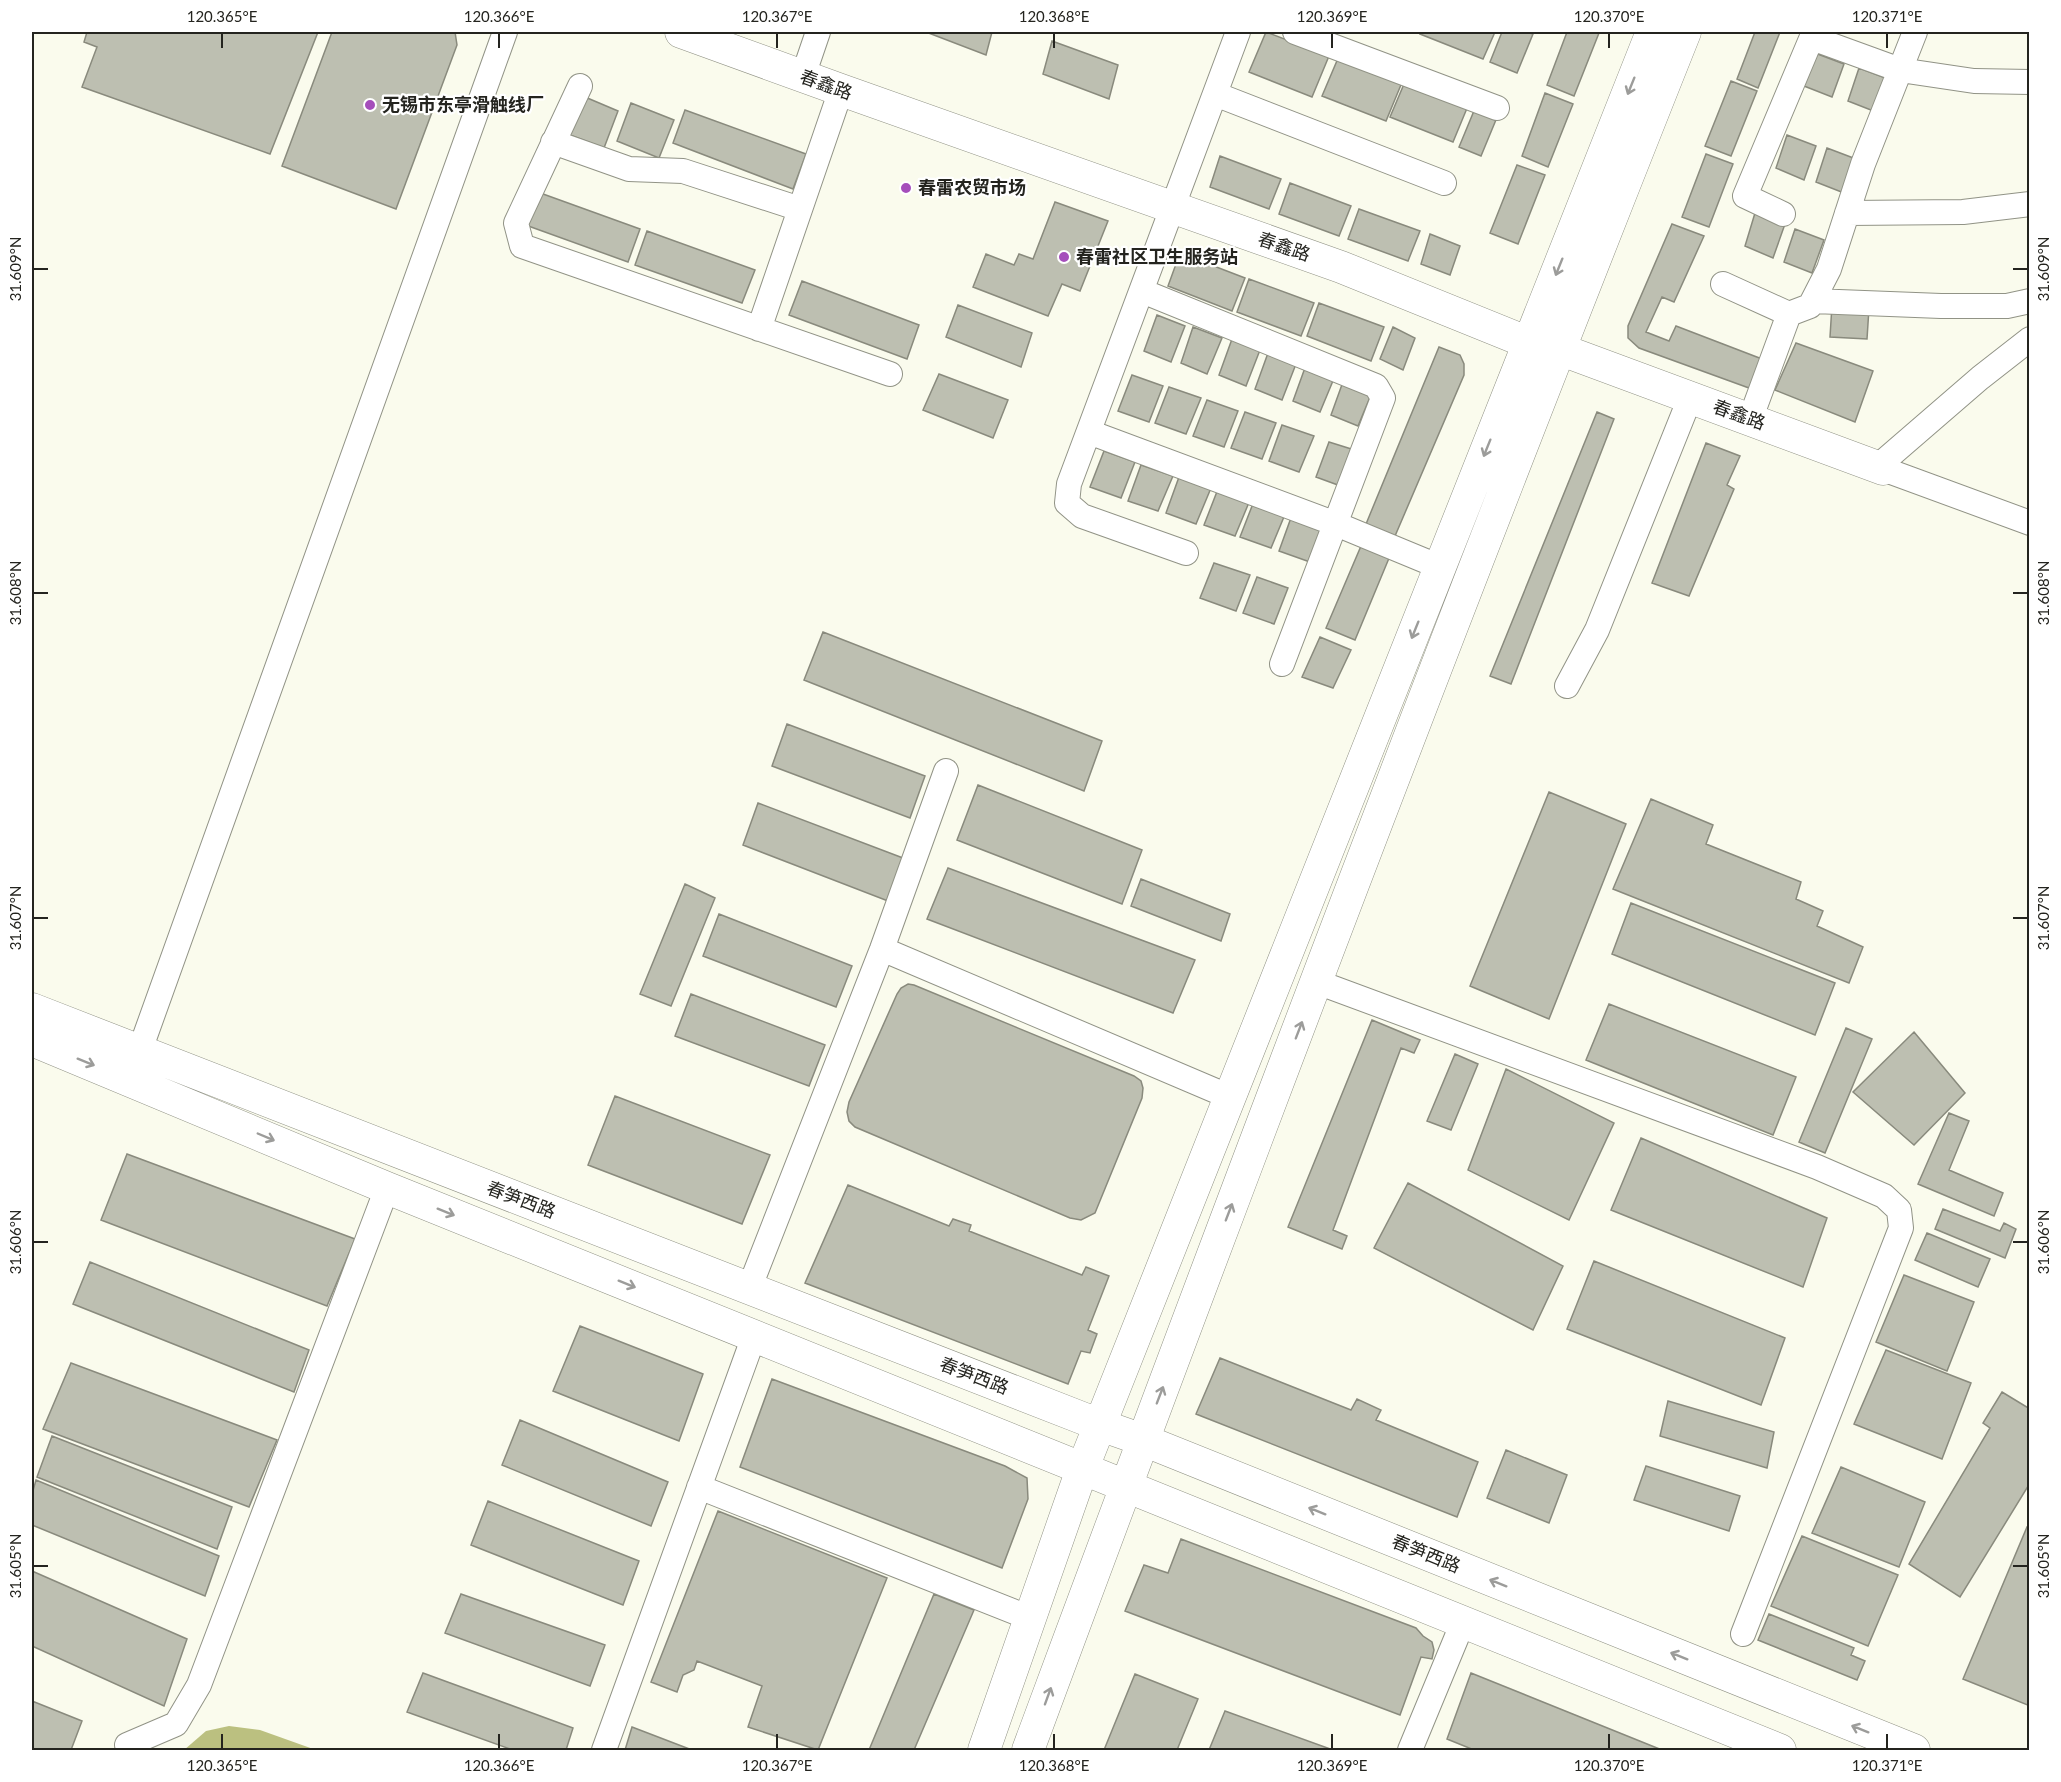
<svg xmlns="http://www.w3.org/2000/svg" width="2061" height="1782" viewBox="0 0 2061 1782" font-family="Lato,'Noto Sans SC',sans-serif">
<rect width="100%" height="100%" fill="#fafbed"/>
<path fill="#bbc080" d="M 229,1726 L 260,1730 L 316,1750 L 184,1750 L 206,1731 Z"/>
<path fill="#bdbfb1" stroke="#898a7d" stroke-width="1.5" d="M 87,32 L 318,32 L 270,154 L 82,87 L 97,47 L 84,42 Z
M 332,32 L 455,32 L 457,45 L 396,209 L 282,166 Z
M 926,32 L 992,32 L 986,55 Z
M 1266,32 L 1329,56 L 1312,97 L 1249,72 Z
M 1421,32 L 1495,32 L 1483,59 L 1420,34 Z
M 1502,32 L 1526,32 L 1533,34 L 1517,73 L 1490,62 Z
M 1567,32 L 1599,33 L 1574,96 L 1547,85 Z
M 1755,32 L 1780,32 L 1758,88 L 1737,79 Z
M 1052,41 L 1118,65 L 1109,99 L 1043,74 Z
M 1815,53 L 1844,64 L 1832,97 L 1804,86 Z
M 1339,56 L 1403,80 L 1386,121 L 1322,96 Z
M 1859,68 L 1888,79 L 1876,112 L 1848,101 Z
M 1407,77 L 1470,101 L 1453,142 L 1390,117 Z
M 1731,81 L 1757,91 L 1731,156 L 1705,146 Z
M 1545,93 L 1573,104 L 1548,167 L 1522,156 Z
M 585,97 L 618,111 L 604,148 L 570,135 Z
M 631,103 L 674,120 L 659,158 L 617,141 Z
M 1476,106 L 1498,115 L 1481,156 L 1459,147 Z
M 685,110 L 806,154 L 793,189 L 673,143 Z
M 1787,135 L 1816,146 L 1804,180 L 1776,168 Z
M 1827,148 L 1856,159 L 1844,193 L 1816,182 Z
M 1706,154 L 1733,164 L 1709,227 L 1682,217 Z
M 1220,156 L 1281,179 L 1269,209 L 1210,187 Z
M 1517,165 L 1545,175 L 1518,244 L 1490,233 Z
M 1290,183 L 1351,206 L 1339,236 L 1279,214 Z
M 532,190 L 640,229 L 628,262 L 520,223 Z
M 1055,202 L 1108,221 L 1080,291 L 1062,284 L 1048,316 L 973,287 L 986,254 L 1014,265 L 1019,254 L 1033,259 Z
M 1359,209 L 1420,231 L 1408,261 L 1348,239 Z
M 1755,213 L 1785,224 L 1773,258 L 1745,246 Z
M 1672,224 L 1704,236 L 1674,302 L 1662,297 L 1646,332 L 1669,341 L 1676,326 L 1762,359 L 1749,388 L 1639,348 L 1628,338 L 1628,326 Z
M 1795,229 L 1824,240 L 1812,273 L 1784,262 Z
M 647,231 L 755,270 L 742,303 L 635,265 Z
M 1430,234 L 1460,246 L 1450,275 L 1421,264 Z
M 1180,253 L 1245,278 L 1232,311 L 1168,286 Z
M 1249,279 L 1314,303 L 1301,336 L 1237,312 Z
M 802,281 L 919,325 L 907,359 L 789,315 Z
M 1319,303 L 1384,327 L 1371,361 L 1307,336 Z
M 958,305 L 1032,333 L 1021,367 L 946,337 Z
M 1832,305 L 1869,308 L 1867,339 L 1830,337 Z
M 1157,315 L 1185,326 L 1171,362 L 1144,351 Z
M 1193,327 L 1222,338 L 1207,374 L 1181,363 Z
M 1393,327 L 1415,338 L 1403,370 L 1380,359 Z
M 1232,339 L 1260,350 L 1246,386 L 1219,375 Z
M 1796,343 L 1873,371 L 1855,422 L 1775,390 Z
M 1439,347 L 1460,355 L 1464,364 L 1464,375 L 1395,536 L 1366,524 Z
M 1268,353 L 1296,364 L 1282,400 L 1255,389 Z
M 1306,365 L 1335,376 L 1320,412 L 1293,401 Z
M 939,374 L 1008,400 L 993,438 L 923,410 Z
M 1132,375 L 1163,386 L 1149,422 L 1118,411 Z
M 1344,379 L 1373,390 L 1358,426 L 1331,415 Z
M 1169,387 L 1201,398 L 1186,434 L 1155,423 Z
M 1207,400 L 1238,411 L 1224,447 L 1193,436 Z
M 1245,412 L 1276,423 L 1262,459 L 1231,448 Z
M 1597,412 L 1614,419 L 1511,684 L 1490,676 Z
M 1282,425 L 1314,436 L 1299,472 L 1269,461 Z
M 1329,442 L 1361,452 L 1346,488 L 1316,477 Z
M 1706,443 L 1740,456 L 1727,485 L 1734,489 L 1689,596 L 1652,583 Z
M 1104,451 L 1135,462 L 1121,498 L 1090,487 Z
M 1141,465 L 1173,476 L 1158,511 L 1128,501 Z
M 1179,477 L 1211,488 L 1196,524 L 1166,513 Z
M 1218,489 L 1250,500 L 1235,536 L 1204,525 Z
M 1254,501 L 1286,512 L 1271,548 L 1240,537 Z
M 1292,515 L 1324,526 L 1310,562 L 1279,551 Z
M 1364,539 L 1392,551 L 1355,640 L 1326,628 Z
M 1214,563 L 1250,575 L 1236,611 L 1200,598 Z
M 1257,577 L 1288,588 L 1274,624 L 1243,613 Z
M 823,632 L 1102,741 L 1084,791 L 804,680 Z
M 1320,637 L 1351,650 L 1333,688 L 1302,677 Z
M 787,724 L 925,776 L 910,818 L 772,766 Z
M 978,785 L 1142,850 L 1122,904 L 957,840 Z
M 1549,792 L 1626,824 L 1549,1019 L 1470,986 Z
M 1651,799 L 1713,825 L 1706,844 L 1801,882 L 1796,899 L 1823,911 L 1817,926 L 1863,947 L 1849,983 L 1613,889 Z
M 758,803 L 903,858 L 888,901 L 743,845 Z
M 948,868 L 1195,960 L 1173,1013 L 927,919 Z
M 1141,879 L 1230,914 L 1221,941 L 1131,906 Z
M 685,884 L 715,898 L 671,1006 L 640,994 Z
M 1631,903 L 1835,983 L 1815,1035 L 1612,954 Z
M 719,914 L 852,966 L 836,1007 L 703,956 Z
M 908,984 L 914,985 L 1134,1076 L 1141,1081 L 1143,1088 L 1142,1098 L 1095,1213 L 1081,1220 L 1070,1218 L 855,1127 L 849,1121 L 847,1112 L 849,1102 L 897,994 L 901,988 Z
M 691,994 L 825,1045 L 809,1086 L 675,1036 Z
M 1609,1004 L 1796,1077 L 1773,1135 L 1586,1060 Z
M 1372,1020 L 1420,1040 L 1414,1053 L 1401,1048 L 1333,1230 L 1347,1236 L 1342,1249 L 1288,1227 Z
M 1846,1028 L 1872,1039 L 1825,1153 L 1799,1142 Z
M 1914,1032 L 1965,1093 L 1914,1145 L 1853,1092 Z
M 1455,1054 L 1478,1064 L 1451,1130 L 1427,1121 Z
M 1506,1069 L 1614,1123 L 1569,1220 L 1468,1170 Z
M 615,1096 L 770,1155 L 742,1224 L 588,1165 Z
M 1949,1113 L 1969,1121 L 1949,1170 L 2003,1193 L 1994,1216 L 1918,1184 Z
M 1641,1138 L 1827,1218 L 1803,1287 L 1611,1210 Z
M 127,1154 L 355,1239 L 327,1306 L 101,1220 Z
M 1408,1183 L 1563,1266 L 1533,1330 L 1374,1248 Z
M 848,1185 L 949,1226 L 953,1219 L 971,1225 L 969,1231 L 1082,1275 L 1086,1267 L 1109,1276 L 1088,1330 L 1097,1334 L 1090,1353 L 1081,1351 L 1068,1384 L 805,1283 Z
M 1943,1209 L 2000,1231 L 2004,1223 L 2016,1229 L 2005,1258 L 1935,1229 Z
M 1927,1233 L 1990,1259 L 1978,1287 L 1915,1260 Z
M 1594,1261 L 1785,1338 L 1761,1405 L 1567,1329 Z
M 90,1262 L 309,1350 L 294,1392 L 73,1304 Z
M 1904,1275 L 1974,1302 L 1947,1371 L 1876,1342 Z
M 580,1326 L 703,1374 L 679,1441 L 553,1391 Z
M 1886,1350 L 1971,1383 L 1942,1459 L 1854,1424 Z
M 1220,1358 L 1351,1410 L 1357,1399 L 1381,1410 L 1376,1420 L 1478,1462 L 1457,1517 L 1196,1414 Z
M 71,1363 L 277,1440 L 249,1507 L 43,1429 Z
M 772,1379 L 1005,1466 L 1027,1478 L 1028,1499 L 1002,1568 L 740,1467 Z
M 2002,1392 L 2030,1409 L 2030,1483 L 1960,1597 L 1909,1564 L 1990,1428 L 1983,1423 Z
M 1668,1401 L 1774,1432 L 1767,1468 L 1660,1436 Z
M 520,1420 L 668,1482 L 651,1526 L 502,1465 Z
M 52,1436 L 232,1507 L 217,1549 L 37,1477 Z
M 1506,1450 L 1567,1475 L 1549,1523 L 1487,1498 Z
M 1646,1466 L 1740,1496 L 1729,1531 L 1634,1500 Z
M 1841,1467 L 1925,1502 L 1899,1567 L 1812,1533 Z
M 36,1480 L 219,1556 L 205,1596 L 32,1525 L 32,1494 Z
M 488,1501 L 639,1561 L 623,1605 L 471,1545 Z
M 718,1511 L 887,1578 L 818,1750 L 748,1727 L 762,1686 L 697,1661 L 694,1670 L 683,1675 L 677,1692 L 651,1682 Z
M 2027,1527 L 2030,1528 L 2030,1706 L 1963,1679 Z
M 1802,1536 L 1898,1575 L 1868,1646 L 1771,1606 Z
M 1181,1539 L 1416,1628 L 1423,1636 L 1432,1642 L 1434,1650 L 1432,1659 L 1421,1657 L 1400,1715 L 1125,1611 L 1144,1565 L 1168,1573 Z
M 32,1571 L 187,1639 L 164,1706 L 32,1646 Z
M 461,1594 L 605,1645 L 590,1686 L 445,1633 Z
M 934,1594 L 974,1610 L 914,1750 L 869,1750 Z
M 1769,1614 L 1854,1648 L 1851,1655 L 1865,1661 L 1857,1680 L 1758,1640 Z
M 423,1673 L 573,1728 L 566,1750 L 513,1750 L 407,1712 Z
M 1471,1673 L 1662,1750 L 1474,1750 L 1447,1739 Z
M 1135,1674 L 1198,1699 L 1177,1750 L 1104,1750 Z
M 32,1701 L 82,1721 L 71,1750 L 32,1750 Z
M 1225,1711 L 1333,1750 L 1209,1750 Z
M 632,1727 L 692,1750 L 625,1750 Z"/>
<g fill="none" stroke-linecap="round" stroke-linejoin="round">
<g stroke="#919386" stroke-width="26">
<path id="minor" d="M 1295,32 L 1497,108
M 1812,38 L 1900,70 L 1974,81 L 2030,82
M 803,76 L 818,32
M 580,86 L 516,223 L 522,246 L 890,374
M 1215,94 L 1444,183
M 553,142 L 629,169 L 683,171 L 800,209
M 1847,213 L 1963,212 L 2030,204
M 1783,214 L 1745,196 L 1814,32
M 1723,284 L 1789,314
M 1142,291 L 1376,386 L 1383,398 L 1282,664
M 1813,301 L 1941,306 L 2007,306 L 2030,301
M 759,329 L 841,90
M 1750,420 L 1789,314 L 1810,306 L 1829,269 L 1863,164 L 1915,32
M 1089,432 L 1336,524 L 1440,567
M 1877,467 L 1980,378 L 2030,339
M 1883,469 L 2030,523
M 1186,553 L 1082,516 L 1067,503 L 1069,484 L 1238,32
M 1567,686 L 1597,630 L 1690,398
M 882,949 L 1230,1097
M 1317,982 L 1817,1167 L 1884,1196 L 1899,1210 L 1901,1228 L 1743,1634
M 133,1065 L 140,1050 L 505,32
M 749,1289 L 882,949 L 946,771
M 699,1487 L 1030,1618
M 127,1745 L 176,1724 L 199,1685 L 387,1188
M 604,1750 L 754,1336
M 1410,1750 L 1463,1622"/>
</g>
<g stroke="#919386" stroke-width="33">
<path id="major" d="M 681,32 L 841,90 L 1341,267 L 1529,343 L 1559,349 L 1883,469
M 32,1009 L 1100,1425 L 1143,1440 L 1914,1750
M 32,1040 L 387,1188 L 1780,1750
M 984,1750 L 1080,1475 L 1652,32
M 1028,1750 C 1241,1175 1458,601 1685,32"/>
</g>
<use href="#minor" stroke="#fff" stroke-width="24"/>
<use href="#major" stroke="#fff" stroke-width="32"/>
</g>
<defs><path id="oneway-shaft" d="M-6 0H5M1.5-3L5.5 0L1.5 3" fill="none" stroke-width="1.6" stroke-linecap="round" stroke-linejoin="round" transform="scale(1.5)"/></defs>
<g stroke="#9c9c9a">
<use href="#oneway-shaft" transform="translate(1631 86) rotate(112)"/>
<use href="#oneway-shaft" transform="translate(1559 267) rotate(112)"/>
<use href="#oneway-shaft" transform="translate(1487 448) rotate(112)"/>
<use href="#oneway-shaft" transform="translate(1415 630) rotate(112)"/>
<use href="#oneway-shaft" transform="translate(1299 1030) rotate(-69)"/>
<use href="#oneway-shaft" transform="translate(86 1062) rotate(22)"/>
<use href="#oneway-shaft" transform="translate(266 1137) rotate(23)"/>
<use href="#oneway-shaft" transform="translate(446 1212) rotate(22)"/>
<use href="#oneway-shaft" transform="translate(1229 1212) rotate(-69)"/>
<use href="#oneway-shaft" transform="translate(627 1284) rotate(22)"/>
<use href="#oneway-shaft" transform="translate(1160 1395) rotate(-69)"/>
<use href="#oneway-shaft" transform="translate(1317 1511) rotate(-158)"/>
<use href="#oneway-shaft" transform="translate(1498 1583) rotate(-158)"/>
<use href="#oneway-shaft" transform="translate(1679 1656) rotate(-158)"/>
<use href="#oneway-shaft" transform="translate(1048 1696) rotate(-70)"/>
<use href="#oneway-shaft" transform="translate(1860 1729) rotate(-158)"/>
</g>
<path fill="none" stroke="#24241f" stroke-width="2" d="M 222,33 L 222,48M 499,33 L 499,48M 777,33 L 777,48M 1054,33 L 1054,48M 1332,33 L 1332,48M 1609,33 L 1609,48M 1887,33 L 1887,48M 33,269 L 48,269M 2013,269 L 2028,269M 33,593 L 48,593M 2013,593 L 2028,593M 33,918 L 48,918M 2013,918 L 2028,918M 33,1242 L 48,1242M 2013,1242 L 2028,1242M 33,1566 L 48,1566M 2013,1566 L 2028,1566M 222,1734 L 222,1749M 499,1734 L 499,1749M 777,1734 L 777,1749M 1054,1734 L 1054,1749M 1332,1734 L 1332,1749M 1609,1734 L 1609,1749M 1887,1734 L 1887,1749"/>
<g fill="#a54ebb" stroke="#fff" stroke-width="2">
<circle cx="370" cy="105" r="6"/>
<circle cx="906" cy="188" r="6"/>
<circle cx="1064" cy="257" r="6"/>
</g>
<g text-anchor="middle" stroke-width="4.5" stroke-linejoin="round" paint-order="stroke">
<g font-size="18" fill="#24241f" stroke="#fff">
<text transform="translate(826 85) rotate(20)" y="6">春鑫路</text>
<text transform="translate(1284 247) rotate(19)" y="6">春鑫路</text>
<text transform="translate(1739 415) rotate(20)" y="6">春鑫路</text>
<text transform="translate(521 1200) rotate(21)" y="6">春笋西路</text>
<text transform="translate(974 1376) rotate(21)" y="6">春笋西路</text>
<text transform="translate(1426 1554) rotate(22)" y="6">春笋西路</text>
</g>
<g font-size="18" font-weight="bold" fill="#24241f" stroke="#fff" text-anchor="start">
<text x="382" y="111">无锡市东亭滑触线厂</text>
<text x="918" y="194">春雷农贸市场</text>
<text x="1076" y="263">春雷社区卫生服务站</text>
</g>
</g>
<rect width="2061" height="1782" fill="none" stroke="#ffffff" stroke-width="66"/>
<rect x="33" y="33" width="1995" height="1716" fill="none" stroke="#24241f" stroke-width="2"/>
<g font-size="15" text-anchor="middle" fill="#24241f">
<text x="222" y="22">120.365°E</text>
<text x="499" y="22">120.366°E</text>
<text x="777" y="22">120.367°E</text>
<text x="1054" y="22">120.368°E</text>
<text x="1332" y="22">120.369°E</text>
<text x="1609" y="22">120.370°E</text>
<text x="1887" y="22">120.371°E</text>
<text transform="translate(16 269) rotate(-90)" y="5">31.609°N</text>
<text transform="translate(2044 269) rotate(-90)" y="5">31.609°N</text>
<text transform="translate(16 593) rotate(-90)" y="5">31.608°N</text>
<text transform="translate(2044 593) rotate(-90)" y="5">31.608°N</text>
<text transform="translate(16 918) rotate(-90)" y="5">31.607°N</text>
<text transform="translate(2044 918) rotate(-90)" y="5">31.607°N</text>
<text transform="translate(16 1242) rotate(-90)" y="5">31.606°N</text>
<text transform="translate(2044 1242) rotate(-90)" y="5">31.606°N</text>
<text transform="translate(16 1566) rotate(-90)" y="5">31.605°N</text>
<text transform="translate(2044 1566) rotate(-90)" y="5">31.605°N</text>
<text x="222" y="1771">120.365°E</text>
<text x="499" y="1771">120.366°E</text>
<text x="777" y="1771">120.367°E</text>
<text x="1054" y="1771">120.368°E</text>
<text x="1332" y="1771">120.369°E</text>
<text x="1609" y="1771">120.370°E</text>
<text x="1887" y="1771">120.371°E</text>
</g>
</svg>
